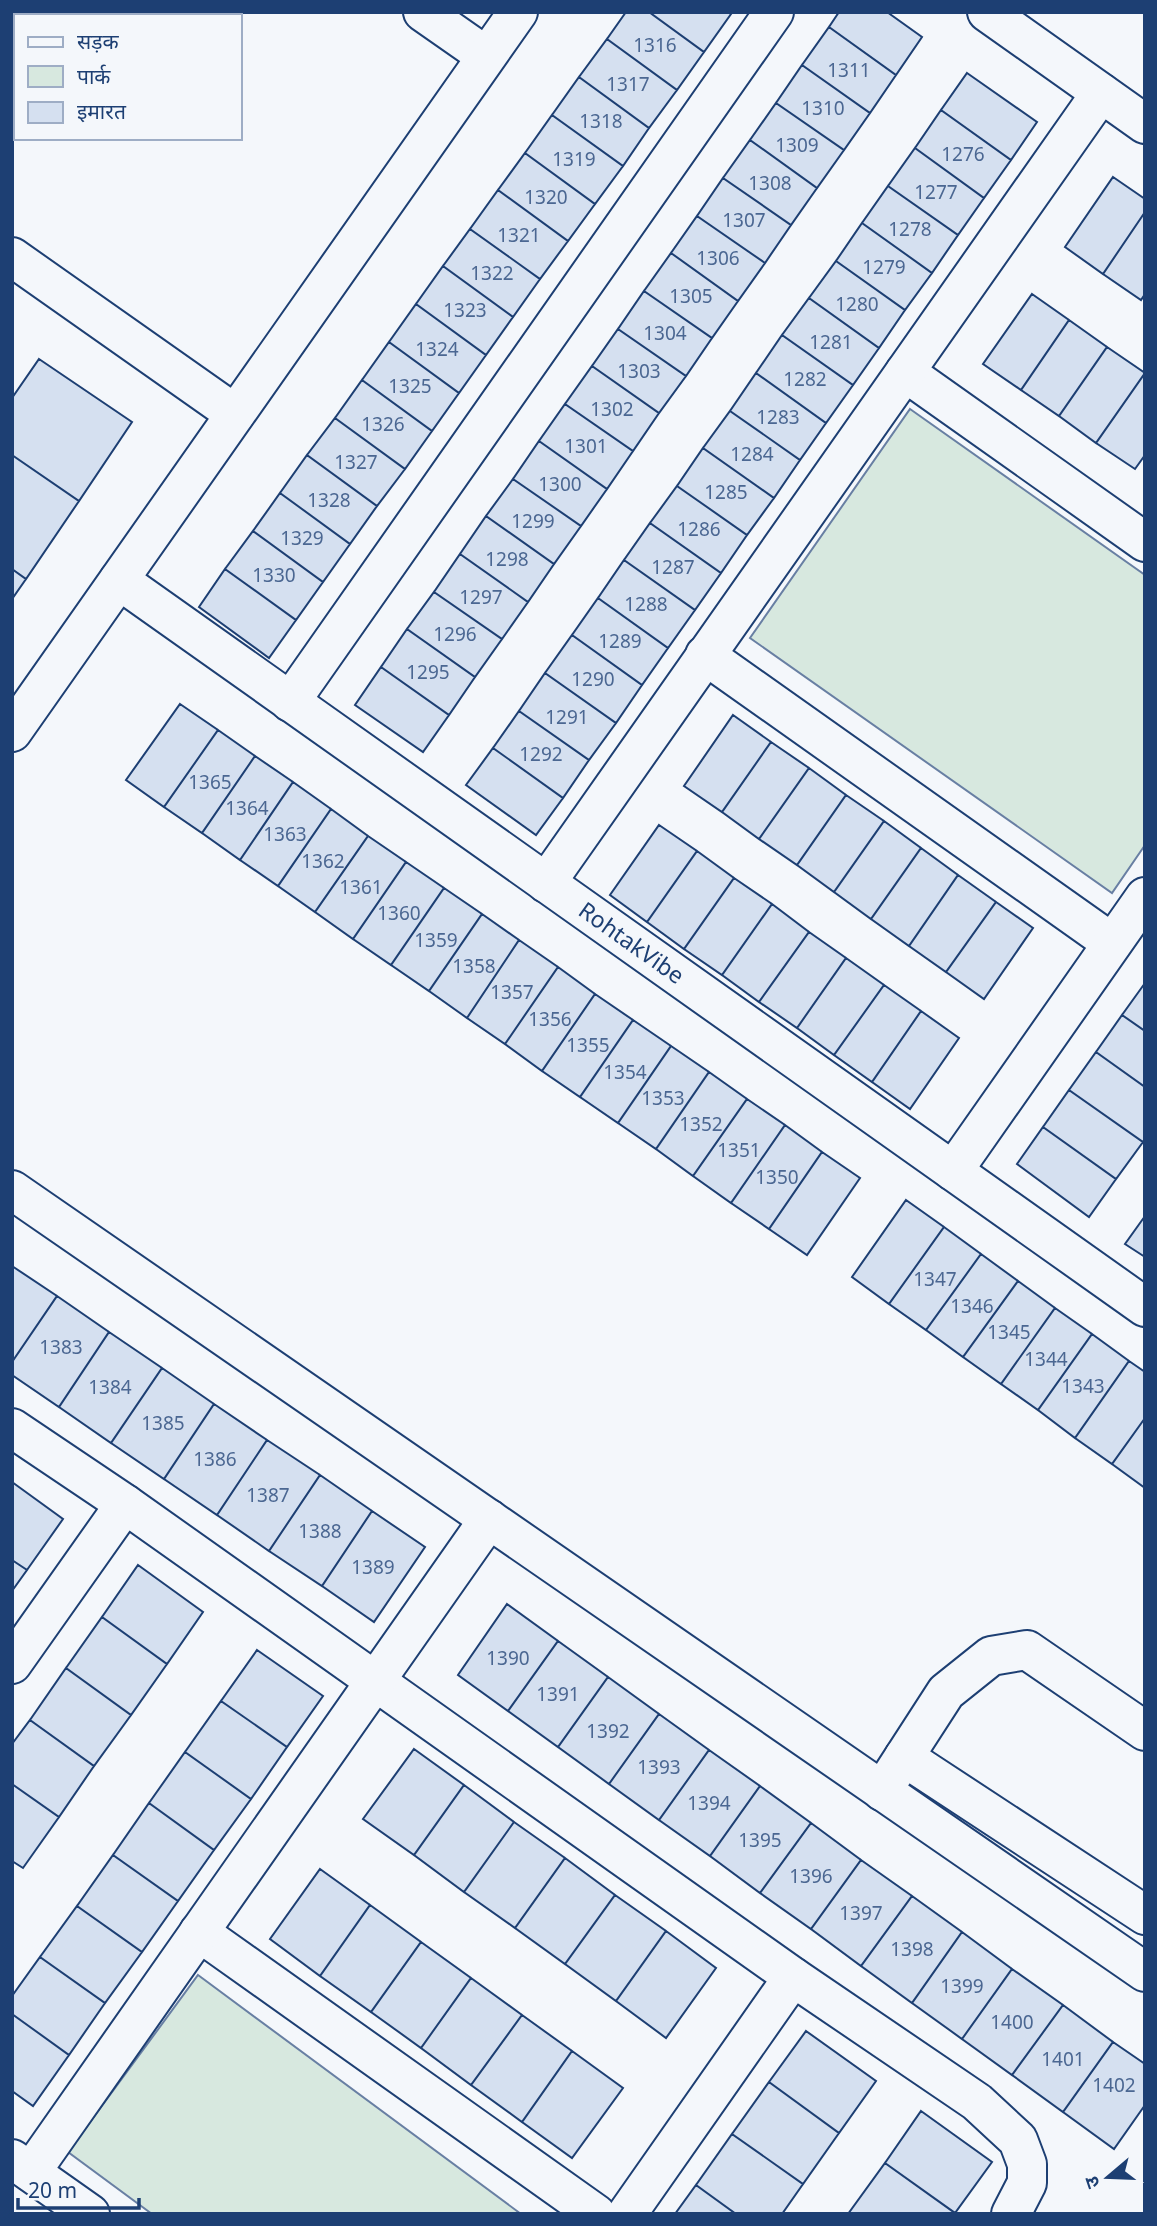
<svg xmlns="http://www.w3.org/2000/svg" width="1157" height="2226" viewBox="0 0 1157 2226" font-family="'Noto Sans','Noto Sans Devanagari',sans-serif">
<rect width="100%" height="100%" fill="#f4f7fb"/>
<path fill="#d7e8df" stroke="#687fa3" stroke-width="2" d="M 910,409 L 1145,575 L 1145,845 L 1112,893 L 750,638 Z
M 198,1975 L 521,2214 L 152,2214 L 68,2152 Z"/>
<path fill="#d5e0f0" stroke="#1d3f73" stroke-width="2" d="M 626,12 L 649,12 L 704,52 L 677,90 L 607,39 Z
M 649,12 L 728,12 L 731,14 L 704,52 Z
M 839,12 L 887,12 L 922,37 L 896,75 L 829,27 Z
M 829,27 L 896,75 L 870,113 L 802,65 Z
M 607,39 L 677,90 L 649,128 L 579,77 Z
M 802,65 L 870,113 L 844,150 L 776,103 Z
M 967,73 L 1037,122 L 1011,160 L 941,110 Z
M 579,77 L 649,128 L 623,166 L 552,115 Z
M 776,103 L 844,150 L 817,188 L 750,140 Z
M 941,110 L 1011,160 L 984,198 L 915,148 Z
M 552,115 L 623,166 L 595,204 L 525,153 Z
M 750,140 L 817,188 L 791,225 L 723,178 Z
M 915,148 L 984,198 L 958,235 L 888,186 Z
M 525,153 L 595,204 L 568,241 L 498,190 Z
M 1113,177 L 1145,199 L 1145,212 L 1103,274 L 1065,247 Z
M 723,178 L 791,225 L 765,263 L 697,216 Z
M 888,186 L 958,235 L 932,273 L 862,223 Z
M 498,190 L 568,241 L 540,279 L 470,229 Z
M 1145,212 L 1145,294 L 1141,300 L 1103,274 Z
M 697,216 L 765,263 L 738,301 L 671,253 Z
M 862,223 L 932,273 L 905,310 L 836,261 Z
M 470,229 L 540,279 L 513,317 L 443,266 Z
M 671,253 L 738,301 L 712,338 L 644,291 Z
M 836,261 L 905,310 L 879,348 L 809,298 Z
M 443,266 L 513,317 L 486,355 L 416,304 Z
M 644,291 L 712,338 L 686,376 L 618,329 Z
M 1032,294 L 1069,320 L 1021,390 L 983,364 Z
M 809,298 L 879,348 L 853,385 L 782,335 Z
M 416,304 L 486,355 L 459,393 L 389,342 Z
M 1069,320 L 1107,347 L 1059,416 L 1021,390 Z
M 618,329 L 686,376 L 659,413 L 592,366 Z
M 782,335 L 853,385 L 826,423 L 756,373 Z
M 389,342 L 459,393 L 432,431 L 362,380 Z
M 1107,347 L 1145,373 L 1096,443 L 1059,416 Z
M 39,359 L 132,422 L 79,501 L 12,455 L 12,398 Z
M 592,366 L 659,413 L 633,451 L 565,404 Z
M 756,373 L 826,423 L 800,460 L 730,411 Z
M 1145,373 L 1145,455 L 1135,469 L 1096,443 Z
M 362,380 L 432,431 L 405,469 L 335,418 Z
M 565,404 L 633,451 L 607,489 L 539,441 Z
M 730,411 L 800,460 L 774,498 L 703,448 Z
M 335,418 L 405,469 L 377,506 L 307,455 Z
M 539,441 L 607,489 L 581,526 L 513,479 Z
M 703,448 L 774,498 L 747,535 L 677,486 Z
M 12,455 L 79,501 L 26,579 L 12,569 Z
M 307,455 L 377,506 L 350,544 L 280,493 Z
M 513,479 L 581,526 L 554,564 L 486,516 Z
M 677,486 L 747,535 L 721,573 L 650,523 Z
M 280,493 L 350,544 L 323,582 L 253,531 Z
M 486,516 L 554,564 L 528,602 L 460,554 Z
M 650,523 L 721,573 L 695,610 L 624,560 Z
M 253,531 L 323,582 L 296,620 L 225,569 Z
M 460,554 L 528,602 L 502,639 L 434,592 Z
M 624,560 L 695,610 L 668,648 L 598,598 Z
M 12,569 L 26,579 L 12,599 Z
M 225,569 L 296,620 L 269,658 L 199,607 Z
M 434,592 L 502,639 L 475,677 L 407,629 Z
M 598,598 L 668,648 L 642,685 L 572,635 Z
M 407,629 L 475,677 L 449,715 L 381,667 Z
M 572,635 L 642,685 L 616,723 L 545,673 Z
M 381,667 L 449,715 L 423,752 L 355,705 Z
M 545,673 L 616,723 L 589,760 L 519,711 Z
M 180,704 L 218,730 L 164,807 L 126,780 Z
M 519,711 L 589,760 L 563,798 L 493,748 Z
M 733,715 L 771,742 L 722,812 L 684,786 Z
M 218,730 L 255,756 L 202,833 L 164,807 Z
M 771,742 L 809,768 L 759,839 L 722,812 Z
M 493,748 L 563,798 L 536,835 L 466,785 Z
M 255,756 L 293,782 L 240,860 L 202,833 Z
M 809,768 L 846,795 L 797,865 L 759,839 Z
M 293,782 L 331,809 L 278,886 L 240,860 Z
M 846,795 L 884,821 L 834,892 L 797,865 Z
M 331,809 L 368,836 L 315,912 L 278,886 Z
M 884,821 L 921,848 L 871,919 L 834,892 Z
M 659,825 L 697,851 L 647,922 L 610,895 Z
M 368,836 L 406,862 L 353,939 L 315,912 Z
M 921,848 L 958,875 L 909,946 L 871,919 Z
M 697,851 L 734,878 L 684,949 L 647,922 Z
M 406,862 L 444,888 L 391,965 L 353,939 Z
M 958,875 L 996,902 L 946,972 L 909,946 Z
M 734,878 L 772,904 L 722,975 L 684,949 Z
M 444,888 L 482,914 L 429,991 L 391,965 Z
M 996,902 L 1033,928 L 984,999 L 946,972 Z
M 772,904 L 809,932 L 759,1002 L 722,975 Z
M 482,914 L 519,940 L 467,1018 L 429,991 Z
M 809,932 L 846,958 L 797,1028 L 759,1002 Z
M 519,940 L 558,967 L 505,1044 L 467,1018 Z
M 846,958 L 884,985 L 834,1055 L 797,1028 Z
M 558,967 L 595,994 L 542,1071 L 505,1044 Z
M 1145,983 L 1145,1031 L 1122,1015 Z
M 884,985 L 921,1011 L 872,1082 L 834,1055 Z
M 595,994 L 633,1020 L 580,1097 L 542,1071 Z
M 921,1011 L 959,1038 L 910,1109 L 872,1082 Z
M 1122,1015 L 1145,1031 L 1145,1087 L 1096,1052 Z
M 633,1020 L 671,1046 L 618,1123 L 580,1097 Z
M 671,1046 L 709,1072 L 656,1149 L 618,1123 Z
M 1096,1052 L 1145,1087 L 1145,1139 L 1143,1142 L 1069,1090 Z
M 709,1072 L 747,1099 L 693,1176 L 656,1149 Z
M 1069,1090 L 1143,1142 L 1116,1179 L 1043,1127 Z
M 747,1099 L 785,1125 L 731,1203 L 693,1176 Z
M 785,1125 L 822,1152 L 769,1229 L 731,1203 Z
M 1043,1127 L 1116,1179 L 1089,1217 L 1017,1164 Z
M 822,1152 L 860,1178 L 807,1255 L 769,1229 Z
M 906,1200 L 944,1227 L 889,1304 L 852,1277 Z
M 1145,1216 L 1145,1257 L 1125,1244 Z
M 944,1227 L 981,1254 L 926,1330 L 889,1304 Z
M 981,1254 L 1018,1281 L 963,1357 L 926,1330 Z
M 12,1266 L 57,1296 L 12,1362 Z
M 1018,1281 L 1055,1308 L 1001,1384 L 963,1357 Z
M 57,1296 L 109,1332 L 59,1407 L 12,1375 L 12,1362 Z
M 1055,1308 L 1092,1334 L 1038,1410 L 1001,1384 Z
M 109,1332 L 162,1368 L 111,1443 L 59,1407 Z
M 1092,1334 L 1129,1361 L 1075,1438 L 1038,1410 Z
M 1129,1361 L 1145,1372 L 1145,1418 L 1112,1464 L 1075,1438 Z
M 162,1368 L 214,1404 L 164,1479 L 111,1443 Z
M 214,1404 L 267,1440 L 217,1515 L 164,1479 Z
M 1145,1418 L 1145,1488 L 1112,1464 Z
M 267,1440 L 320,1475 L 269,1551 L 217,1515 Z
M 320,1475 L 372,1511 L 322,1586 L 269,1551 Z
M 12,1482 L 63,1519 L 27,1570 L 12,1560 Z
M 372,1511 L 425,1547 L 374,1622 L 322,1586 Z
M 12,1560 L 27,1570 L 12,1591 Z
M 138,1565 L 203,1612 L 167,1664 L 102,1617 Z
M 507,1604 L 558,1641 L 508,1711 L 458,1675 Z
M 102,1617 L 167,1664 L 131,1715 L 66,1668 Z
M 558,1641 L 608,1677 L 558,1747 L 508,1711 Z
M 257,1650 L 323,1696 L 287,1747 L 221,1701 Z
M 66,1668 L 131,1715 L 94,1766 L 30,1720 Z
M 608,1677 L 659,1714 L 609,1784 L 558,1747 Z
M 221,1701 L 287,1747 L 251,1799 L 185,1752 Z
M 659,1714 L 709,1750 L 659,1820 L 609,1784 Z
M 30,1720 L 94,1766 L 59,1817 L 12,1784 L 12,1744 Z
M 414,1749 L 464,1785 L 414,1855 L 363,1819 Z
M 709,1750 L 760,1786 L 710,1856 L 659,1820 Z
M 185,1752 L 251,1799 L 214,1850 L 149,1803 Z
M 12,1784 L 59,1817 L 23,1868 L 12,1861 Z
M 464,1785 L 514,1822 L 464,1892 L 414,1855 Z
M 760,1786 L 811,1823 L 760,1893 L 710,1856 Z
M 149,1803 L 214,1850 L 178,1901 L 113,1855 Z
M 514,1822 L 565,1858 L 515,1928 L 464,1892 Z
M 811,1823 L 861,1860 L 811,1929 L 760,1893 Z
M 113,1855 L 178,1901 L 142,1952 L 77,1906 Z
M 565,1858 L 615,1895 L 565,1964 L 515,1928 Z
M 861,1860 L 912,1896 L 861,1966 L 811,1929 Z
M 320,1869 L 370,1905 L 320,1976 L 270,1939 Z
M 615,1895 L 666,1931 L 616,2001 L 565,1964 Z
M 912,1896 L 962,1932 L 912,2003 L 861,1966 Z
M 370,1905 L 421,1942 L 371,2012 L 320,1976 Z
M 77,1906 L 142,1952 L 105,2003 L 40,1957 Z
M 666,1931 L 716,1968 L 666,2038 L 616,2001 Z
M 962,1932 L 1012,1969 L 962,2039 L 912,2003 Z
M 421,1942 L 471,1978 L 421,2048 L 371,2012 Z
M 40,1957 L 105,2003 L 69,2055 L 12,2014 L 12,1996 Z
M 1012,1969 L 1063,2005 L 1012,2075 L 962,2039 Z
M 471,1978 L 522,2015 L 471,2085 L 421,2048 Z
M 1063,2005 L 1113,2042 L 1063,2112 L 1012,2075 Z
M 12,2014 L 69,2055 L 33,2106 L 12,2091 Z
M 522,2015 L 572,2051 L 522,2122 L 471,2085 Z
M 806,2031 L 876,2081 L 839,2133 L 769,2082 Z
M 1113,2042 L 1145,2064 L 1145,2105 L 1114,2149 L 1063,2112 Z
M 572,2051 L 623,2088 L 572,2158 L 522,2122 Z
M 769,2082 L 839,2133 L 803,2184 L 732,2134 Z
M 921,2111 L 992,2162 L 955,2213 L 885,2163 Z
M 732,2134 L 803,2184 L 782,2214 L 736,2214 L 696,2185 Z
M 885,2163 L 955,2213 L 954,2214 L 848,2214 Z
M 696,2185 L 736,2214 L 675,2214 Z"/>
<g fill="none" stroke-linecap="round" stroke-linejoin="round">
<g stroke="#1d3f73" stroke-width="42">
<g id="minor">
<path d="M 423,12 L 486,56"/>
<path d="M 987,12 L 1145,124"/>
<path d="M 12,257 L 235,414"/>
<path d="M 905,372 L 1145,542"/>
<path id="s1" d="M 119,580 L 1145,1307"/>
<path d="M 705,655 L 1112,943"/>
<path d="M 290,702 L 774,12"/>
<path d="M 12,732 L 518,12"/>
<path d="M 546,883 L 1101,93"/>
<path d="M 953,1171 L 1145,897"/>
<path d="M 12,1190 L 1145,1972"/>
<path d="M 12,1428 L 125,1504 L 793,1977 L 977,2102 L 1018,2140 L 1027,2164 L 1027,2183 L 1011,2214"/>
<path d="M 12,1664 L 125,1504"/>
<path d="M 904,1757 L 1145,1915"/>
<path d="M 882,1791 L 946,1692 L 991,1656 L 1027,1650 L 1145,1731"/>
<path d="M 199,1932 L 596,2214"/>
<path d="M 12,2159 L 90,2214"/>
<path d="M 31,2172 L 489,1519"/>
<path d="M 627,2214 L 793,1977"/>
</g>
</g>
<use href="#minor" stroke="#f4f7fb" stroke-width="38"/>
</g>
<g text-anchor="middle" stroke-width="5" stroke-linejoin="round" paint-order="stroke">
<g font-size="19" fill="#4b6792">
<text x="655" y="52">1316</text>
<text x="849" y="77">1311</text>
<text x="628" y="91">1317</text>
<text x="823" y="115">1310</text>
<text x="601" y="128">1318</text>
<text x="797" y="152">1309</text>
<text x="963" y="161">1276</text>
<text x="574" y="166">1319</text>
<text x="770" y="190">1308</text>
<text x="936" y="199">1277</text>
<text x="546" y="204">1320</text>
<text x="744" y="227">1307</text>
<text x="910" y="236">1278</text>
<text x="519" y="242">1321</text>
<text x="718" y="265">1306</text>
<text x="884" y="274">1279</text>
<text x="492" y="280">1322</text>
<text x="691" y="303">1305</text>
<text x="857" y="311">1280</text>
<text x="465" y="317">1323</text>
<text x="665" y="340">1304</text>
<text x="831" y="349">1281</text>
<text x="437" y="356">1324</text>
<text x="639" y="378">1303</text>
<text x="805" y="386">1282</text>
<text x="410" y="393">1325</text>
<text x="612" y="416">1302</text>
<text x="778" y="424">1283</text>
<text x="383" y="431">1326</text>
<text x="586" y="453">1301</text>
<text x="752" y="461">1284</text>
<text x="356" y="469">1327</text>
<text x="560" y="491">1300</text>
<text x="726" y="499">1285</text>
<text x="329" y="507">1328</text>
<text x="533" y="528">1299</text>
<text x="699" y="536">1286</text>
<text x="302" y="545">1329</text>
<text x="507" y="566">1298</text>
<text x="673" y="574">1287</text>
<text x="274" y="582">1330</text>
<text x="481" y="604">1297</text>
<text x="646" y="611">1288</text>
<text x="455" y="641">1296</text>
<text x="620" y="648">1289</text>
<text x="428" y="679">1295</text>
<text x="593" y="686">1290</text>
<text x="567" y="724">1291</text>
<text x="541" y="761">1292</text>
<text x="210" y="789">1365</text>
<text x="247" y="815">1364</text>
<text x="285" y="841">1363</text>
<text x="323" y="868">1362</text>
<text x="361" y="894">1361</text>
<text x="399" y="920">1360</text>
<text x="436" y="947">1359</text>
<text x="474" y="973">1358</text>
<text x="512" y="999">1357</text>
<text x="550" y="1026">1356</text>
<text x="588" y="1052">1355</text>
<text x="625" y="1079">1354</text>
<text x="663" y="1105">1353</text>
<text x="701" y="1131">1352</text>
<text x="739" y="1157">1351</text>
<text x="777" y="1184">1350</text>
<text x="935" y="1286">1347</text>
<text x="972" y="1313">1346</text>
<text x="1009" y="1339">1345</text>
<text x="61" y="1354">1383</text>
<text x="1046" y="1366">1344</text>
<text x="1083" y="1393">1343</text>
<text x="110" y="1394">1384</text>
<text x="163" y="1430">1385</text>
<text x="215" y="1466">1386</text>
<text x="268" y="1502">1387</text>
<text x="320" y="1538">1388</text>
<text x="373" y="1574">1389</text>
<text x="508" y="1665">1390</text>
<text x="558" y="1701">1391</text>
<text x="608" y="1738">1392</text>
<text x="659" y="1774">1393</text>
<text x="709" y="1810">1394</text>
<text x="760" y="1847">1395</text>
<text x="811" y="1883">1396</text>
<text x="861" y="1920">1397</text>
<text x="912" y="1956">1398</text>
<text x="962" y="1993">1399</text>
<text x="1012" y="2029">1400</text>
<text x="1063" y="2066">1401</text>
<text x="1114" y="2092">1402</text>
</g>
<g font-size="23" fill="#1d3f73" stroke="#f4f7fb">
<text dy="8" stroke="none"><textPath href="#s1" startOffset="628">RohtakVibe</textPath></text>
</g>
</g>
<rect width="1157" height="2226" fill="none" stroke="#1d3f73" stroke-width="28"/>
<rect x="14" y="14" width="228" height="126" fill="#f4f7fb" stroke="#9eadc5" stroke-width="2"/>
<rect x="28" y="37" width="35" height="10" fill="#f4f7fb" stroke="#9eadc5" stroke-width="2"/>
<text x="77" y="49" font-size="21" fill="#1d3f73">सड़क</text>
<rect x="28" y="66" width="35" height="21" fill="#d7e8df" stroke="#9eadc5" stroke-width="2"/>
<text x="77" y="84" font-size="21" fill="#1d3f73">पार्क</text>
<rect x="28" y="102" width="35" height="21" fill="#d5e0f0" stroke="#9eadc5" stroke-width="2"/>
<text x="77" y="119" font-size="21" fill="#1d3f73">इमारत</text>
<g transform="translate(1108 2177) rotate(251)" stroke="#f4f7fb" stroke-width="5" paint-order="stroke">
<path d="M0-5L12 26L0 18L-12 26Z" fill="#1d3f73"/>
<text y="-10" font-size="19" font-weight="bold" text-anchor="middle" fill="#1d3f73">उ</text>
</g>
<path d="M18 2198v10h121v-10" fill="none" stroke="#1d3f73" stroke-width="3.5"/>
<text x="28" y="2198" font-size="21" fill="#1d3f73" stroke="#f4f7fb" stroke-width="5" paint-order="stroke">20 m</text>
</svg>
